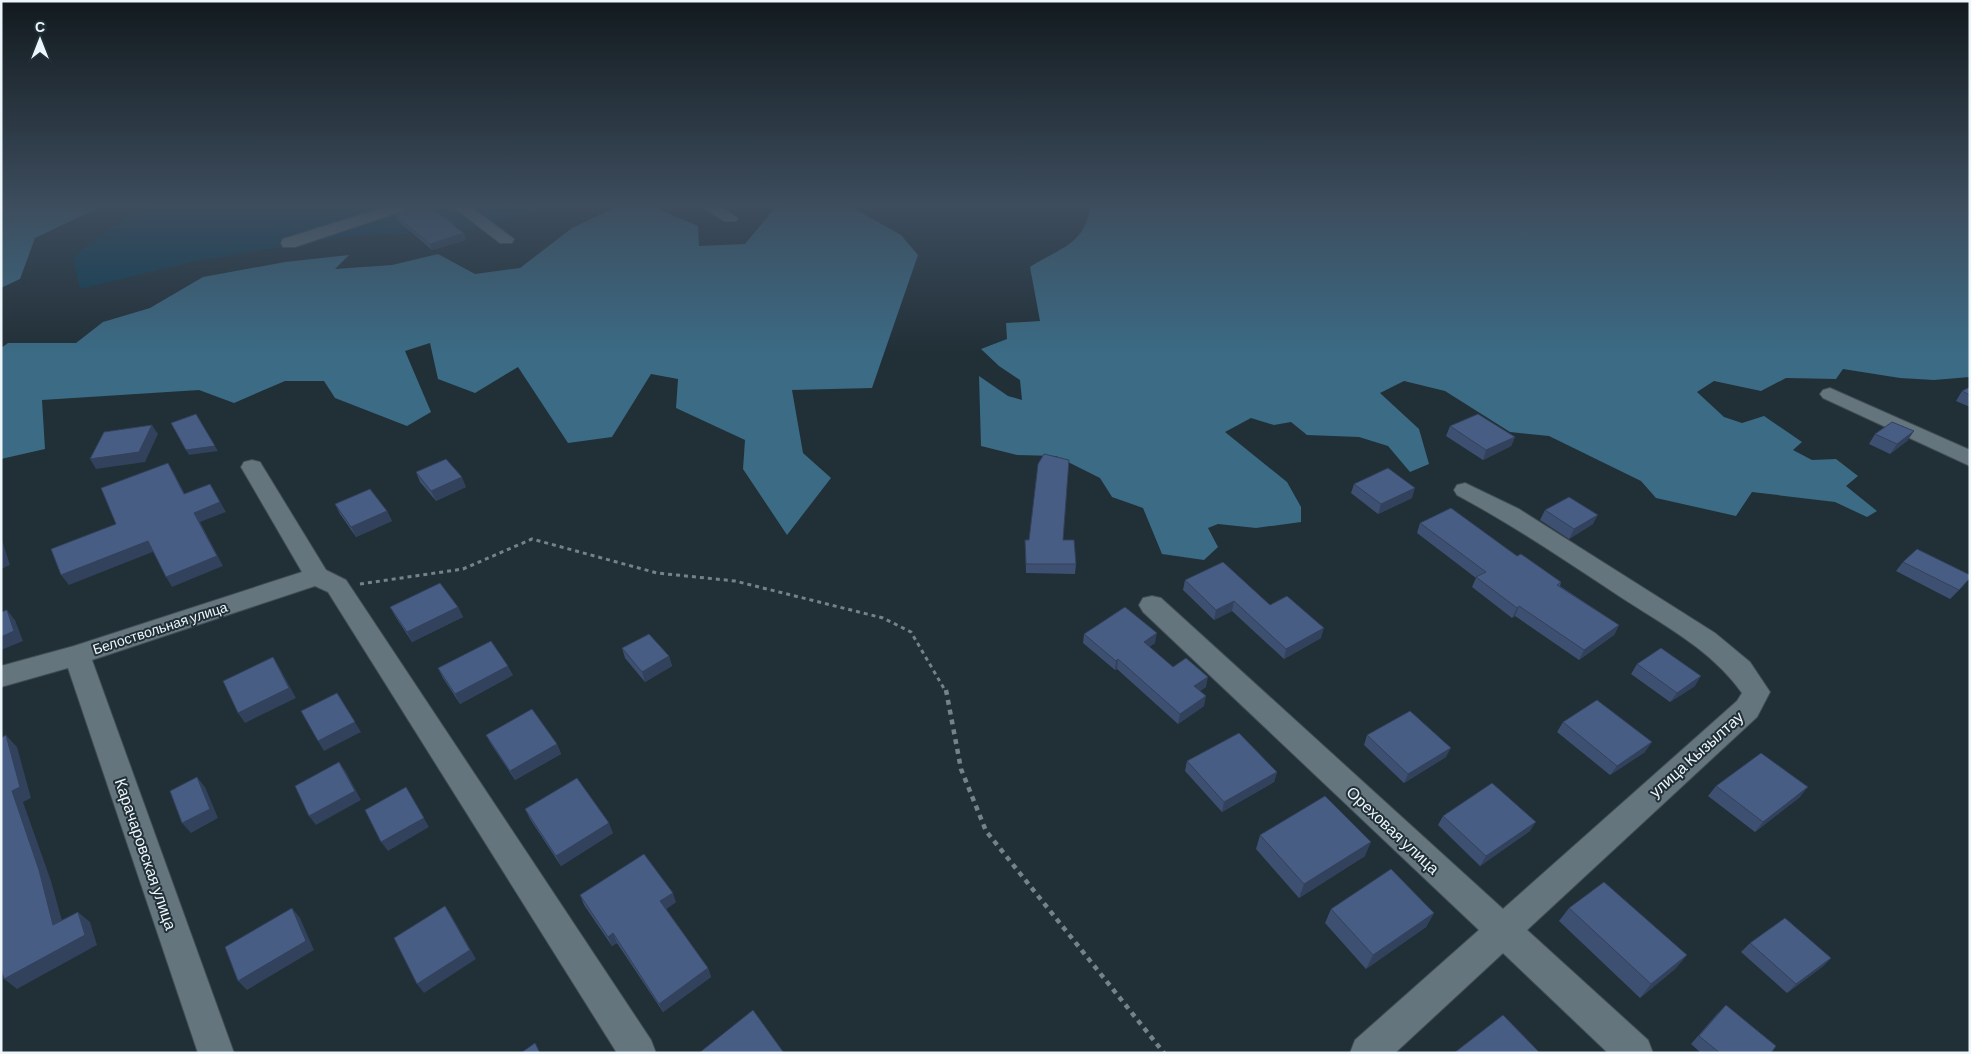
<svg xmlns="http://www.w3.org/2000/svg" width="1971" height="1054" viewBox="0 0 1971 1054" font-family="Barlow,sans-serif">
<rect width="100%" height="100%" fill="#212f37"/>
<path fill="#0d3c52" d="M 151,207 L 544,207 L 475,229 L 352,236 L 201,260 L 80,289 L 73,257 L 129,214 Z"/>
<path fill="#3b6b85" d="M 1,207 L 100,207 L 35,238 L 20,279 L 1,288 Z
M 616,207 L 653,207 L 698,226 L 699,246 L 745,244 L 775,208 L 851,207 L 901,235 L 918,255 L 872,388 L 792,390 L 803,453 L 831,478 L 787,535 L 743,469 L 745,440 L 676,408 L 678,379 L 651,374 L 612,437 L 568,443 L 518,367 L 475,393 L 438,379 L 430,343 L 405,351 L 431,412 L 407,426 L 335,398 L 324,381 L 285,381 L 234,403 L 199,390 L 42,400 L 45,449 L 1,459 L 1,348 L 8,343 L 76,343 L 103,322 L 150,308 L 203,277 L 285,262 L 349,255 L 335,269 L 392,265 L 438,254 L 475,274 L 520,268 L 572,228 Z
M 1090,207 L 1970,207 L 1970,377 L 1934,380 L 1900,378 L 1843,369 L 1836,379 L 1786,378 L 1761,391 L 1714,381 L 1697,392 L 1724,417 L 1742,423 L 1764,416 L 1802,442 L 1793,450 L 1812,460 L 1836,459 L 1858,476 L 1846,486 L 1877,511 L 1867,517 L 1835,502 L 1752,492 L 1736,516 L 1656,498 L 1641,481 L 1549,436 L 1510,432 L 1445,391 L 1404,381 L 1380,393 L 1419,429 L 1429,464 L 1410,472 L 1388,446 L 1359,437 L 1307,435 L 1291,422 L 1274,425 L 1251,418 L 1225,432 L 1287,482 L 1301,507 L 1301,522 L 1256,528 L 1218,524 L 1208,528 L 1218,547 L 1204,560 L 1162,554 L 1143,508 L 1112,497 L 1100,478 L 1056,456 L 1017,455 L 981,446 L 979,376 L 1008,396 L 1022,400 L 1020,380 L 999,366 L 981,349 L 1007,339 L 1006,323 L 1040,321 L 1030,267 C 1059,248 1085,245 1090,207 Z"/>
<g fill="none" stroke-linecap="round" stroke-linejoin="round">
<g stroke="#404d53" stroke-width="2">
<path id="minor" d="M 385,207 L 408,207 L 406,210 L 295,247 L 283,247 L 281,243 L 283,239 Z
M 453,207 L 471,207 L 514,239 L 512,243 L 500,243 Z
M 702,207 L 721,207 L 738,218 L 736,221 L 724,221 Z
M 1830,388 L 1970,450 L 1970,466 L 1823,398 L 1820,394 L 1823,390 Z
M 252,460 L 260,462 L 326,570 L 346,580 L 651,1040 L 656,1053 L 617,1053 L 328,592 L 315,586 L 92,660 L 234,1053 L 198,1053 L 68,668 L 1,687 L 1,666 L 74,646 L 302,572 L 241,467 L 244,462 Z
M 1465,483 L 1519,509 L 1715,633 L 1750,662 L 1770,692 L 1757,717 L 1527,930 L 1648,1040 L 1653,1053 L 1608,1053 L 1503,953 L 1395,1053 L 1350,1053 L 1355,1040 L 1479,930 L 1143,612 L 1139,605 L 1143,598 L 1152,596 L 1161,598 L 1503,909 L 1737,701 L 1742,693 C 1712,650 1662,624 1619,596 C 1566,561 1513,525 1457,495 L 1454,490 L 1457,485 Z"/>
</g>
<path stroke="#768289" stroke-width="3" stroke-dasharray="4 4" stroke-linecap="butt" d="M 360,584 L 463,569 L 532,539 L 657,573 L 735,581 L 883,618 L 911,632 L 946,692"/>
<path stroke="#768289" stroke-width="4.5" stroke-dasharray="5 5" stroke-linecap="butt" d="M 946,690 L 961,769 L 986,831 L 1164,1053"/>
<use href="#minor" fill="#65757e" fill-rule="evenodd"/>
</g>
<path fill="#3e5071" d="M 394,214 L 453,223 L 455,227 L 464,233 L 466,240 L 432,250 L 397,220 Z
M 1970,387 L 1970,407 L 1956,401 L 1962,391 Z
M 1450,426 L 1515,437 L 1511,446 L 1483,460 L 1446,436 Z
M 1914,431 L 1907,441 L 1890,454 L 1869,444 L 1875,434 Z
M 416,472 L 466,487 L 436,501 L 420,482 Z
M 1354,484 L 1412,498 L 1378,514 L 1351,493 Z
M 335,504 L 387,511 L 392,521 L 356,537 L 340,514 Z
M 1545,510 L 1593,524 L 1569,539 L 1540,520 Z
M 1420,523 L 1517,556 L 1561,582 L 1560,586 L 1619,625 L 1614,635 L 1579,660 L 1515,616 L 1512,618 L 1472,587 L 1476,578 L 1417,533 Z
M 1025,540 L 1063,540 L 1076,564 L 1075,574 L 1026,573 Z
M 1903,562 L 1963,586 L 1950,599 L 1896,571 Z
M 1185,580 L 1270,605 L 1321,638 L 1284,659 L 1232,611 L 1214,620 L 1183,590 Z
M 390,607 L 458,607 L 463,617 L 412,642 L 395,616 Z
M 1084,634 L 1155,643 L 1149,647 L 1173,667 L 1206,687 L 1200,691 L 1204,706 L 1178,724 L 1117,669 L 1115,670 L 1083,643 Z
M 622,648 L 669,656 L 672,666 L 645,682 L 625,658 Z
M 1637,664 L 1695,686 L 1670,702 L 1631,674 Z
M 438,668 L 513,675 L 460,704 L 443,678 Z
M 1563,722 L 1645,752 L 1610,775 L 1557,732 Z
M 486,735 L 557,744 L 561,754 L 515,780 L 491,744 Z
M 1367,735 L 1446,757 L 1404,783 L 1364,745 Z
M 1187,761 L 1277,772 L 1274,782 L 1222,812 L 1185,771 Z
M 1716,786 L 1800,797 L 1755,832 L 1708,796 Z
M 525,809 L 613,833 L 561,866 L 530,819 Z
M 1443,816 L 1530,831 L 1480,866 L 1438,825 Z
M 1260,835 L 1365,856 L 1299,898 L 1256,849 Z
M 580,895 L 676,902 L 666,909 L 708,968 L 711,977 L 663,1012 L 617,943 L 612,946 L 584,905 Z
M 1569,908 L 1687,955 L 1675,969 L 1640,998 L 1559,921 Z
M 1331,909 L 1434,913 L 1426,927 L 1366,969 L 1325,923 Z
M 1750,943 L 1831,958 L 1822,967 L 1787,993 L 1741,952 Z
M 1726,1005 L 1771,1053 L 1701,1053 L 1691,1044 L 1717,1014 Z"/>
<path fill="#32415c" d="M 464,233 L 466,240 L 432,250 L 430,244 Z
M 152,425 L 158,434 L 145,462 L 96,469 L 90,459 Z
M 1914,431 L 1907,441 L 1890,454 L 1897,444 Z
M 1515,437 L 1511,446 L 1483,460 L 1486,450 Z
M 215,446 L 218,451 L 189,455 L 186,450 Z
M 168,463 L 174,473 L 190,504 L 184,494 Z
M 462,477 L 466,487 L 436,501 L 431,491 Z
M 210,484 L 226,512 L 200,522 L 223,566 L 172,587 L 166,577 L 194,513 Z
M 1415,488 L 1412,498 L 1378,514 L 1381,504 Z
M 387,511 L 392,521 L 356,537 L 351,527 Z
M 1598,515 L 1593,524 L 1569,539 L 1574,529 Z
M 1,537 L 10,565 L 1,569 Z
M 148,541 L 155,551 L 69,585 L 61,575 Z
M 1234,601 L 1232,611 L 1214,620 L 1216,610 Z
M 1519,606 L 1515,616 L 1512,618 L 1517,608 Z
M 458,607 L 463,617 L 412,642 L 407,632 Z
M 7,610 L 15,620 L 23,641 L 1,650 L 1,637 Z
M 1619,625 L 1614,635 L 1579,660 L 1584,650 Z
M 1324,628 L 1321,638 L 1284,659 L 1286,649 Z
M 1157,633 L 1155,643 L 1142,652 L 1144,642 Z
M 669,656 L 672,666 L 645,682 L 642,672 Z
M 273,657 L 279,667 L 296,698 L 245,723 L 238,713 Z
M 1118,659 L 1117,669 L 1115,670 L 1116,661 Z
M 508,666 L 513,675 L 460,704 L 455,694 Z
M 1701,676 L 1695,686 L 1670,702 L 1677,693 Z
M 1208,677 L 1206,687 L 1192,696 L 1194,686 Z
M 337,693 L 361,732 L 324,751 L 318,741 Z
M 1206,696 L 1204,706 L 1178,724 L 1180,714 Z
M 6,735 L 17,747 L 31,798 L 23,802 L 51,881 L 66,935 L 53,925 L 12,791 Z
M 1652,742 L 1645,752 L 1610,775 L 1617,766 Z
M 557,744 L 561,754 L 515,780 L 510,771 Z
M 1451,748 L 1446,757 L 1404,783 L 1408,774 Z
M 339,762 L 346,772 L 361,800 L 316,825 L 309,816 Z
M 1277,772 L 1274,782 L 1222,812 L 1224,802 Z
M 197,777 L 205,787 L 218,818 L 191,833 L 182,823 Z
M 406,787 L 429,827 L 388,851 L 381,842 Z
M 1808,787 L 1800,797 L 1755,832 L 1763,822 Z
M 1536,822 L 1530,831 L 1480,866 L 1486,856 Z
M 609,823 L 613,833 L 561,866 L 556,856 Z
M 1371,842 L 1365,856 L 1299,898 L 1304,884 Z
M 673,893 L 676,902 L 664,910 L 660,901 Z
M 445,906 L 451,915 L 476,959 L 424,993 L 417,984 Z
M 292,908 L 300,918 L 314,950 L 247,990 L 238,981 Z
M 78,912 L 90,922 L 97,945 L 17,989 L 4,979 Z
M 1434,913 L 1426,927 L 1366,969 L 1373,955 Z
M 613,933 L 617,943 L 612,946 L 608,937 Z
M 1687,955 L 1675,969 L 1640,998 L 1651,984 Z
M 1831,958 L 1822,967 L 1787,993 L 1796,984 Z
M 708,968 L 711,977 L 663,1012 L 659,1004 Z"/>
<path fill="#485d83" stroke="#32415c" d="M 417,207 L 428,207 L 453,223 L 451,224 L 464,233 L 430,244 L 394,214 Z
M 1970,387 L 1970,395 L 1962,391 Z
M 196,414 L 215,446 L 186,450 L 171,423 Z
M 1478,414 L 1515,437 L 1486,450 L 1450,426 Z
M 1892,422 L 1914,431 L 1897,444 L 1875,434 Z
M 152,425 L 139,452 L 90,459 L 104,432 Z
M 1044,454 L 1069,460 L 1063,540 L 1074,540 L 1076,564 L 1026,564 L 1025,540 L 1029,540 L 1038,464 Z
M 446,459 L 462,477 L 431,491 L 416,472 Z
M 168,463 L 184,494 L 210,484 L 220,502 L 194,513 L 217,556 L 166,577 L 148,541 L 61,575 L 51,549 L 116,524 L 101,488 Z
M 1388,468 L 1415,488 L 1381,504 L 1354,484 Z
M 370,489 L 387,511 L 351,527 L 335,504 Z
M 1569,497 L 1598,515 L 1574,529 L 1545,510 Z
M 1451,508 L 1517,556 L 1521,554 L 1561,582 L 1557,585 L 1619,625 L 1584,650 L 1519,606 L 1517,608 L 1476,577 L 1486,572 L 1420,523 Z
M 1917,549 L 1970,575 L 1970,578 L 1959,590 L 1903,562 Z
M 1223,562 L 1270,605 L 1287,596 L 1324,628 L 1286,649 L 1234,601 L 1216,610 L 1185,580 Z
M 440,583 L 458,607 L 407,632 L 390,607 Z
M 1125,607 L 1157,633 L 1144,642 L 1173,667 L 1186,658 L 1208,677 L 1194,686 L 1206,696 L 1180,714 L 1118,659 L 1116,661 L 1084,634 Z
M 7,610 L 14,631 L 1,637 L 1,612 Z
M 649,634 L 669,656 L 642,672 L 622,648 Z
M 491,641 L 508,666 L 455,694 L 438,668 Z
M 1661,648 L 1701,676 L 1677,693 L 1637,664 Z
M 273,657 L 289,688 L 238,713 L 223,681 Z
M 337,693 L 355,722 L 318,741 L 301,711 Z
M 1597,700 L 1652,742 L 1617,766 L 1563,722 Z
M 532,709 L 557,744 L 510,771 L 486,735 Z
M 1410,711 L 1451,748 L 1408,774 L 1367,735 Z
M 1239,733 L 1277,772 L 1224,802 L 1187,761 Z
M 6,735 L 20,787 L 12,791 L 39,870 L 53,925 L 78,912 L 85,935 L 4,979 L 1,968 L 1,738 Z
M 1761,753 L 1808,787 L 1763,822 L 1716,786 Z
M 339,762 L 355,791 L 309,816 L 295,786 Z
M 197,777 L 210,809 L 182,823 L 170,791 Z
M 577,778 L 609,823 L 556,856 L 525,809 Z
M 1492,783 L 1536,822 L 1486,856 L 1443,816 Z
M 406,787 L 424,818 L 381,842 L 365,810 Z
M 1325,796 L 1371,842 L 1304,884 L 1260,835 Z
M 644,854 L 673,893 L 660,901 L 708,968 L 659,1004 L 613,933 L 608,937 L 580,895 Z
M 1391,869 L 1434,913 L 1373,955 L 1331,909 Z
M 1604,882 L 1687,955 L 1651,984 L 1569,908 Z
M 445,906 L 470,950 L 417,984 L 394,938 Z
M 292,908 L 306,941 L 238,981 L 225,947 Z
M 1785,918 L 1831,958 L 1796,984 L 1750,943 Z
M 1726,1005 L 1776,1046 L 1771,1053 L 1720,1053 L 1699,1036 Z
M 753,1010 L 784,1053 L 699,1053 Z
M 1503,1015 L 1540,1053 L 1454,1053 Z
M 535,1043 L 540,1053 L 521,1053 Z"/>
<linearGradient id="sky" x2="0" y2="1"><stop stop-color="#121a1e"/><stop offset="0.58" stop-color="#3d4d5e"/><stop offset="1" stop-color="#3d4d5e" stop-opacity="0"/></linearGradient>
<rect width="1971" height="354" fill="url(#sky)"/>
<g text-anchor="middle" stroke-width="4" stroke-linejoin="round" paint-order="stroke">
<g font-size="14" fill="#edf6fb" stroke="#212f37">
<text transform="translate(160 628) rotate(-18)" y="5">Белоствольная улица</text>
</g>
<g font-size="16" fill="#edf6fb" stroke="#212f37">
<text transform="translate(1696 754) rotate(-42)" y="6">улица Кызылтау</text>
<text transform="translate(1393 830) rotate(43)" y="6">Ореховая улица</text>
<text transform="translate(146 854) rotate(71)" y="6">Карачаровская улица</text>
</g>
</g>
<rect width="1971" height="1054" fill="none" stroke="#edf6fb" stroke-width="5"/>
<g transform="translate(40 40)" stroke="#212f37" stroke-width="4" paint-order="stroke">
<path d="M0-4L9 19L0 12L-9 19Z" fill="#edf6fb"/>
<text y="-8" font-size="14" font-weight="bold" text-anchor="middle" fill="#edf6fb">С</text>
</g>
</svg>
